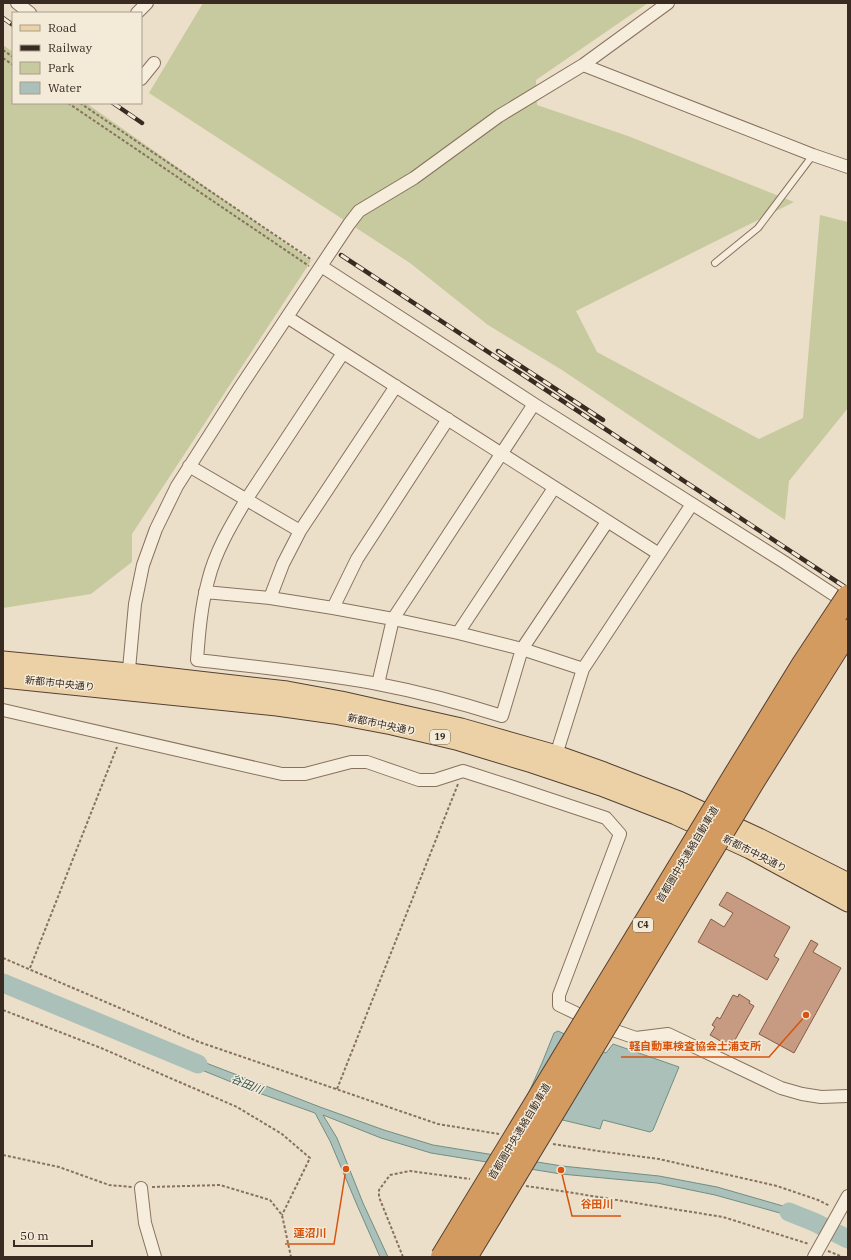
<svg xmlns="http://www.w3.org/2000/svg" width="851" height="1260" viewBox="0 0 851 1260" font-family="'IBM Plex Serif','Noto Sans JP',serif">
<rect width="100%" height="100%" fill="#ecdfc9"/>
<path fill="#c7c99e" d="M 203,3 L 648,3 L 536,80 L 537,105 L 628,136 L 794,202 L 576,311 L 597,352 L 759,439 L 803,418 L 820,215 L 848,222 L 848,408 L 789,481 L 785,520 L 562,370 L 488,325 L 410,263 L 149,93 Z
M 3,45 L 13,52 L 13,103 L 86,103 L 311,261 L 132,534 L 132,562 L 91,594 L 3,608 Z"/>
<path fill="#aac0b8" stroke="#708f85" d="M 558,1031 L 606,1053 L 613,1044 L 679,1067 L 653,1130 L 650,1132 L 603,1120 L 600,1129 L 521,1110 L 542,1063 L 554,1033 Z
M 175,1051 L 320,1107 L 384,1130 L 433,1145 L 562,1166 L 659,1176 L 717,1187 L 783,1206 L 815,1218 L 812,1225 L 780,1213 L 715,1195 L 657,1183 L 561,1174 L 431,1153 L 381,1138 L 323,1115 L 337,1138 L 363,1203 L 388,1257 L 380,1257 L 357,1205 L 330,1141 L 315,1113 L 256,1092 L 172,1058 Z"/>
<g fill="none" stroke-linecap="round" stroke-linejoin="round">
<path stroke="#aac0b8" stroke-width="19" d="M 3,983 L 198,1064
M 789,1212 L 814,1222 L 848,1239"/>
</g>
<path fill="#c79b82" stroke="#855b47" d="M 727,892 L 790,927 L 774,956 L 779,959 L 767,980 L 698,942 L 711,919 L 724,927 L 733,913 L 719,905 Z
M 811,940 L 818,944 L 813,952 L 841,968 L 794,1053 L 759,1034 Z
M 739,994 L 750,1001 L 749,1003 L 754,1006 L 731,1047 L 710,1035 L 715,1027 L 712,1025 L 717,1017 L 720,1019 L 733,995 L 738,997 Z"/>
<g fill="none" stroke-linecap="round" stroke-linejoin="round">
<g stroke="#87725f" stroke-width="8">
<path id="lane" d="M 715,263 L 758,228 L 813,155"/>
</g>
<g stroke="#87725f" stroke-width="14">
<path id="street" d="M 17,3 L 30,13
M 137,13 L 147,3
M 583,65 L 813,155 L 848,167
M 141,79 L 154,63
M 321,266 L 534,404 L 784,562 L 848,604
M 287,317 L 659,554
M 343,353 L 246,500 C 231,525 215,552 208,581 C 201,607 199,633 197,660 C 257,667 318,673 378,684 C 420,692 461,703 502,716 L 522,649 L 607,522
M 189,466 L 300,531
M 205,592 L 270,598 L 333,608 L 393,619 L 458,633 L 522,649 L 583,669
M 270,598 L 283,564 L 300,531 L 396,386
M 333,608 L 357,559 L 448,419
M 458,633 L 554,488
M 128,680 L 135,604 L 143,565 L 156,529 L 177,486 L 239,389 L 349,224 L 359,211 L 414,178 L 499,116 L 583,65 L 668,3
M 378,684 L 393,619 L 534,404
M 3,710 L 282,774 L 305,774 L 351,762 L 367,762 L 419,780 L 435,780 L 463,771 L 510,786 L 606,818 L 620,834 L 559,995 L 559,1005 L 607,1028 L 636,1038 L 668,1034 L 781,1088 L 802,1094 L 821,1097 L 848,1096
M 556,755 L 583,669 L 692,504
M 141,1188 L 145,1223 L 155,1257
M 814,1257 L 848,1196"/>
</g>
<g stroke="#554133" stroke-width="21">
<path id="primary" d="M 3,661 L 129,673 L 287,691 L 341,701 L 461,728 L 556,755 L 604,772 L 679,801 L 759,838 L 848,883
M 3,678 L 277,706 L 334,714 L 392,725 L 456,740 L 532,763 L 601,786 L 676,815 L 750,849 L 848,902"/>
</g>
<path stroke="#87725f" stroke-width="2" stroke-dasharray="3 2" stroke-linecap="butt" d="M 3,50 L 13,57
M 3,58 L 13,65
M 68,103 L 309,266
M 80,103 L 312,260
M 3,958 L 199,1042 L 438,1124 L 499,1134
M 30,968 L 117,747
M 3,1010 L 101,1048 L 237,1107 L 282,1134 L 310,1158 L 282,1215
M 337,1089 L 458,784
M 553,1144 L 598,1151 L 659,1159 L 777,1186 L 818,1200 L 830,1206
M 3,1155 L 59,1167 L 109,1185 L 132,1187
M 526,1186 L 561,1191 L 723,1217 L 809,1244
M 152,1187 L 220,1185 L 270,1200 L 282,1215 L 291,1257
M 828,1251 L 843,1257
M 403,1257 L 379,1197 L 379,1190 L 390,1175 L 410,1171 L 470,1179"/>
<use href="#lane" stroke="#f7eddc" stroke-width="6"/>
<use href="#street" stroke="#f7eddc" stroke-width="12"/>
<use href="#primary" stroke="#ebd1a5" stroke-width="19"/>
<g stroke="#392b21" stroke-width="4.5">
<path id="rail" d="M 3,18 L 13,25
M 113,103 L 142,123
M 341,255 L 848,589
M 498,351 L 603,420"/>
</g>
<use href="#rail" stroke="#f4ead8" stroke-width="3" stroke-dasharray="9" stroke-linecap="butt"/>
<g stroke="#554133" stroke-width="24" stroke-linecap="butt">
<path id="highway-bridge" d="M 442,1257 L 736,773 L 803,664 L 848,596
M 466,1257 L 753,782 L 848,631"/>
</g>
<use href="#highway-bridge" stroke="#d49b61" stroke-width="22"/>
</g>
<g text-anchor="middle" stroke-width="3" stroke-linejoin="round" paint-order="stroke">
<g fill="#f4ead8" stroke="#716458" stroke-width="1">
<rect x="430" y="730" width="20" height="14" rx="3"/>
<rect x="633" y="918" width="20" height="14" rx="3"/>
</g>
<g font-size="9" font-weight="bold" fill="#392b21">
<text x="440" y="740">19</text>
<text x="643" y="928">C4</text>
</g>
<g font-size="10" fill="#392b21" stroke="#f4ead8">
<text transform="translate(60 683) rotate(6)" y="4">新都市中央通り</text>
<text transform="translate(382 724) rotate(12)" y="4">新都市中央通り</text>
<text transform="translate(755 853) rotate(27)" y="4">新都市中央通り</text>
<text transform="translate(687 854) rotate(-59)" y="4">首都圏中央連絡自動車道</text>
<text transform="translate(519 1131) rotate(-59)" y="4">首都圏中央連絡自動車道</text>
</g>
<g font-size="11" font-style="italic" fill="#325753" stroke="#f4ead8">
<text transform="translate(247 1084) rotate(22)" y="4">谷田川</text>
</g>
</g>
<path fill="none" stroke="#d6540e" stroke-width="1.5" d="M806 1015L769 1057H621M561 1170L572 1216H621M346 1169L334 1244H285"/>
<g fill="#d6540e" stroke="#f4ead8" stroke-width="1.5">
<circle cx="806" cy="1015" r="4"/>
<circle cx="561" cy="1170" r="4"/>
<circle cx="346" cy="1169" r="4"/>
</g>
<g font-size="11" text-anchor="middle" font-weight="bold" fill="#d6540e" stroke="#f4ead8" stroke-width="3" stroke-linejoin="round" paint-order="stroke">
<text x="695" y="1050">軽自動車検査協会土浦支所</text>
<text x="597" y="1208">谷田川</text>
<text x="310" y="1237">蓮沼川</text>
</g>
<rect width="851" height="1260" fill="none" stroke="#392b21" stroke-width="8"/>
<rect x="12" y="12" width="130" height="92" fill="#f4ead8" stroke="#a99e8f"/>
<rect x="20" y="25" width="20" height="6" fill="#ebd1a5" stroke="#a99e8f"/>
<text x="48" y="32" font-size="12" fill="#392b21">Road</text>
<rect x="20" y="45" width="20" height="6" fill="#392b21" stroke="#a99e8f"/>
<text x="48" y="52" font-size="12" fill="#392b21">Railway</text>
<rect x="20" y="62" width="20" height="12" fill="#c7c99e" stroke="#a99e8f"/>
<text x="48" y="72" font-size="12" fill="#392b21">Park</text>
<rect x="20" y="82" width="20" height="12" fill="#aac0b8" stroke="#a99e8f"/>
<text x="48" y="92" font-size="12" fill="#392b21">Water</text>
<path d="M14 1240v6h78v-6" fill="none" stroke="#392b21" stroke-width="2"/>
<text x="20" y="1240" font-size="12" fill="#392b21" stroke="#f4ead8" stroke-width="3" paint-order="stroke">50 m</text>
</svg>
